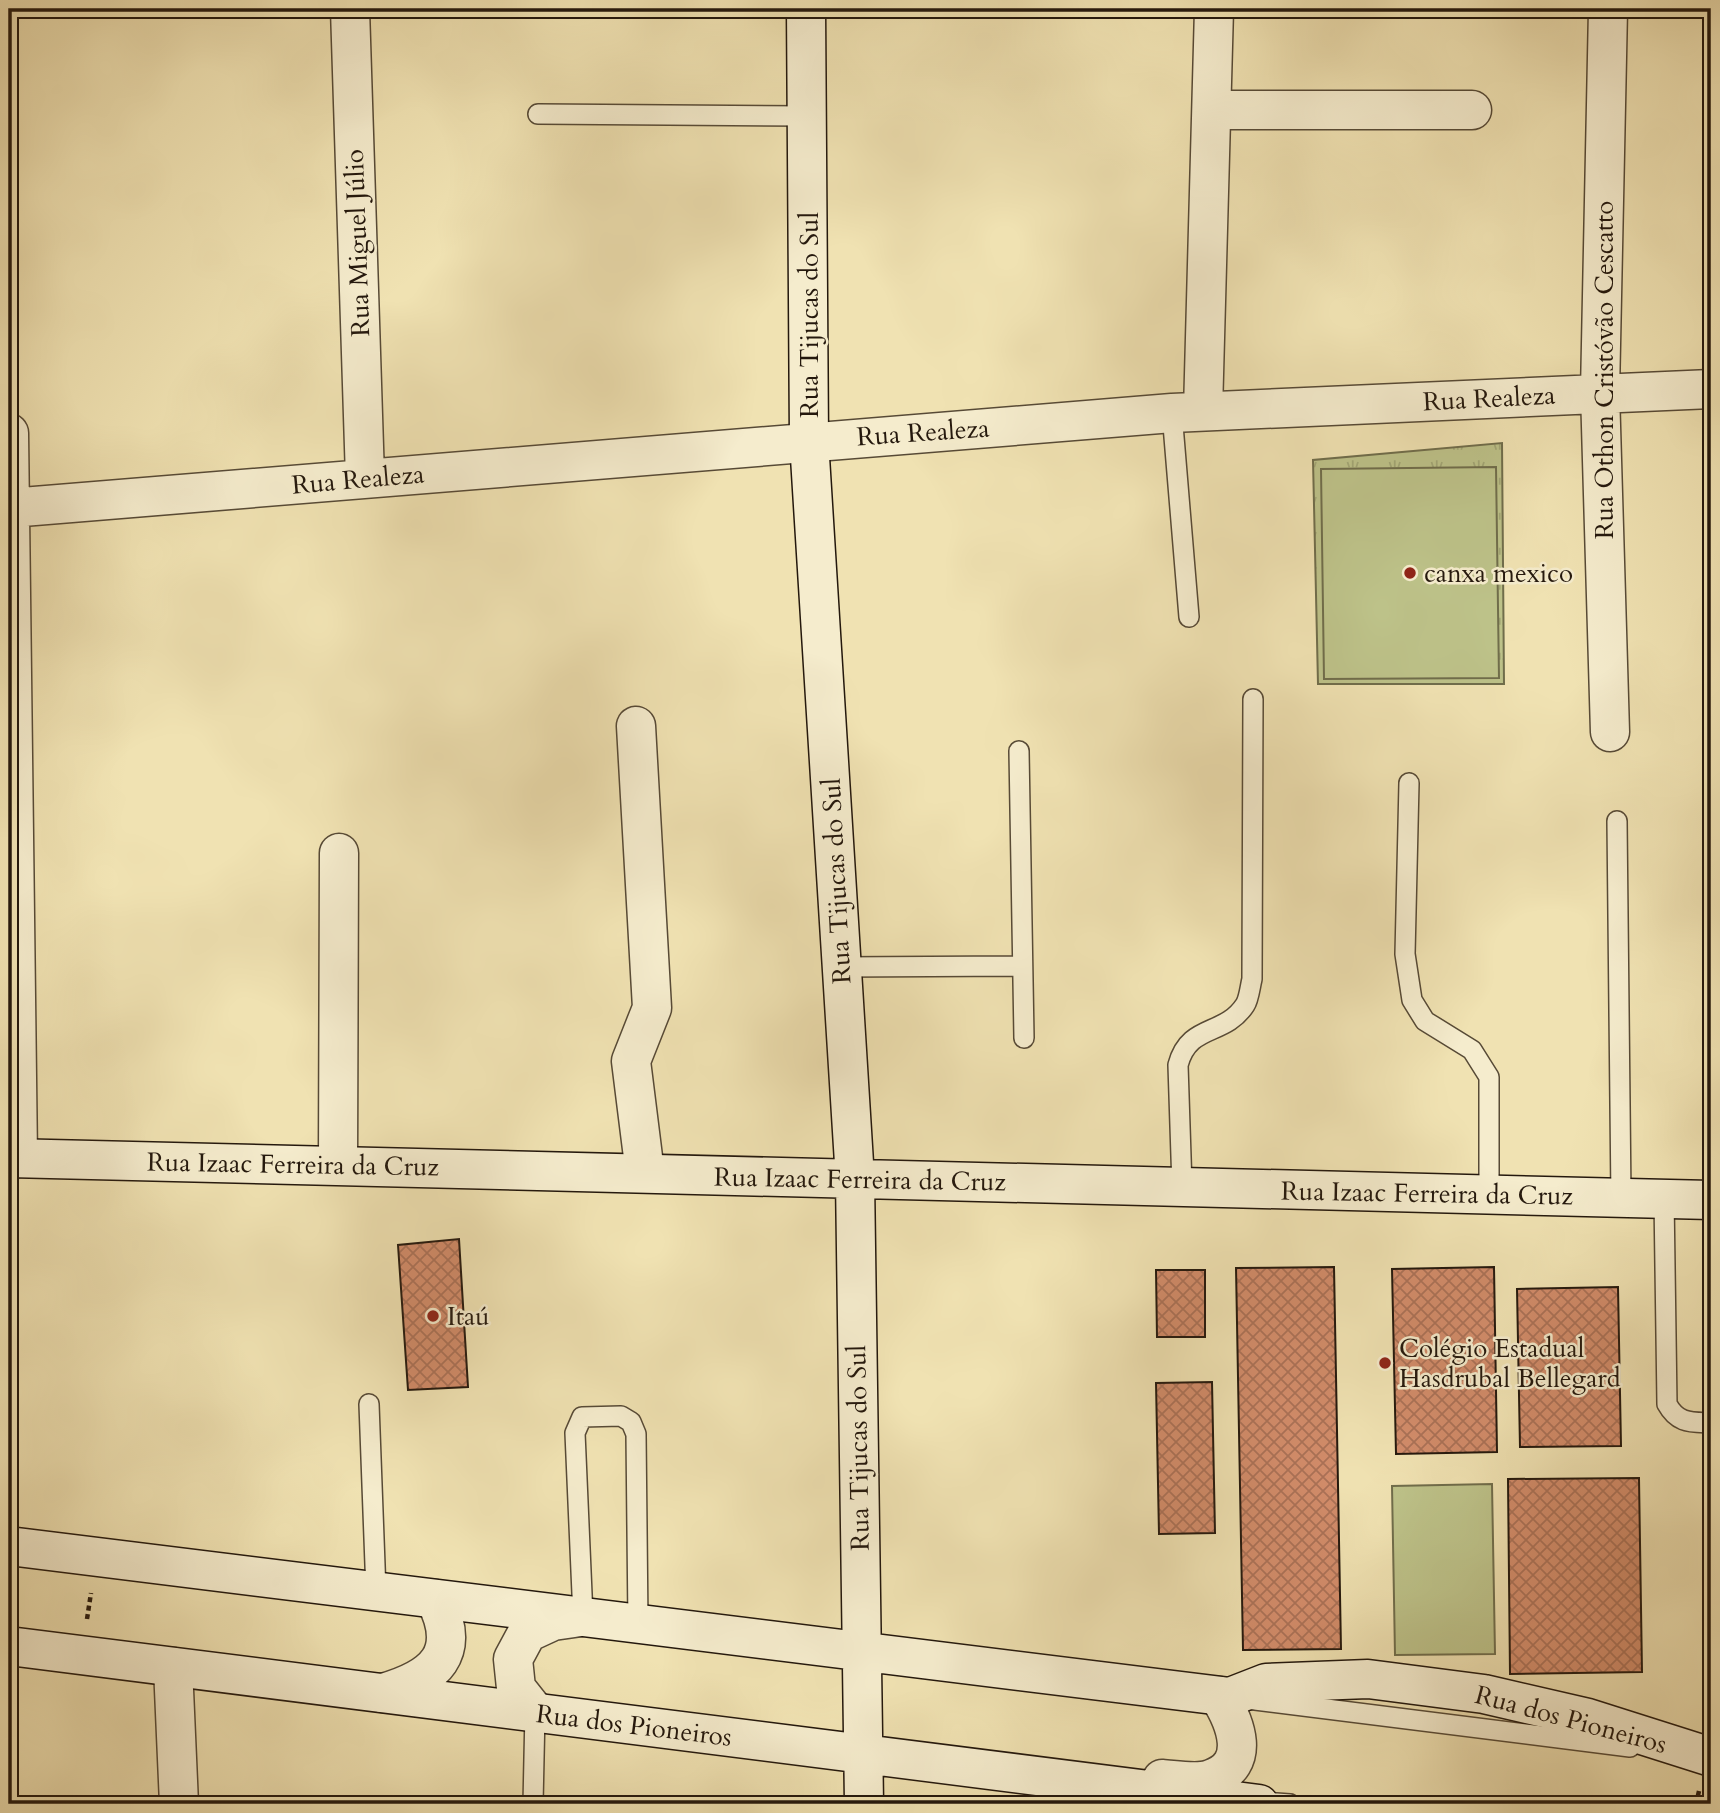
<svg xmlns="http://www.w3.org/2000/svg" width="1720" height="1813" viewBox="0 0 1720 1813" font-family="Cardo,serif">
<defs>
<pattern id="grass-tufts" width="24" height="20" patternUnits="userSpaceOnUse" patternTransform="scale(1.75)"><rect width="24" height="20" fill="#bdc289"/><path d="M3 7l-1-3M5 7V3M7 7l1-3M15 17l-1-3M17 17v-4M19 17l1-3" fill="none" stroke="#a2a675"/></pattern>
<pattern id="building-cross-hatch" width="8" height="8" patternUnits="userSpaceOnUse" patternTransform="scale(1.75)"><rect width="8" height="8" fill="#d28c6a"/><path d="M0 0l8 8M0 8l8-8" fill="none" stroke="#aa7156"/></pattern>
</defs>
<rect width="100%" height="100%" fill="#f0e2b2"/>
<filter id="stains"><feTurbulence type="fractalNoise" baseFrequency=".00286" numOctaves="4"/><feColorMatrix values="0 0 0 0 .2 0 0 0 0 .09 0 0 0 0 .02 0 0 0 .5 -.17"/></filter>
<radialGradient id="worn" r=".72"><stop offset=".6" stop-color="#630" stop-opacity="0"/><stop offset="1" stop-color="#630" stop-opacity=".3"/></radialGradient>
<path fill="url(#grass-tufts)" stroke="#706d4b" stroke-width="2" d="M 1502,443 L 1504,684 L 1318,684 L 1313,460 Z"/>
<path fill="#bdc289" stroke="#706d4b" stroke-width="2" d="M 1496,467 L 1499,678 L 1324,679 L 1321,469 Z
M 1492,1484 L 1495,1654 L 1395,1655 L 1392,1486 Z"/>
<path fill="url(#building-cross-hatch)" stroke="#24180d" stroke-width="2" d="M 459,1239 L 468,1387 L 408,1390 L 398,1245 Z
M 1334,1267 L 1341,1649 L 1243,1650 L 1236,1268 Z
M 1494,1267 L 1497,1452 L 1396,1454 L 1392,1269 Z
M 1156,1270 L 1205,1270 L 1205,1337 L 1157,1337 Z
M 1618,1287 L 1621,1446 L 1520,1447 L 1517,1289 Z
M 1212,1382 L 1215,1533 L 1159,1534 L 1156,1383 Z
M 1639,1478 L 1642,1672 L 1510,1674 L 1508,1479 Z"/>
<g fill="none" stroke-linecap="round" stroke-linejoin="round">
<g stroke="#574a36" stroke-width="22">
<path id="lane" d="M 538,114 L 807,116
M 1172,413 L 1189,617
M 1019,751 L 1024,1038
M 1409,783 L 1405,954 L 1412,1000 L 1425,1021 L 1472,1050 L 1489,1077 L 1489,1194
M 1617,821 L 1621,1198
M 841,967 L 1022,966
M 1182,1187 L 1178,1065 C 1189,1023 1224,1037 1245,1005 C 1249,999 1250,987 1252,979 L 1253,699
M 1664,1198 L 1667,1404 C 1678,1424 1691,1422 1711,1423
M 369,1404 L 376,1592
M 583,1617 L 575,1433 L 582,1417 L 621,1416 L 631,1422 L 636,1434 L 638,1624
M 1247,1699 L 1630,1747
M 1252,1801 L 1290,1804
M 533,1804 L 535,1712"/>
</g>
<g stroke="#574a36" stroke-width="41">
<path id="street" d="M 350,9 L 365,478
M 1608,9 L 1600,392 L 1610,732
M 1213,110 L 1472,110
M 1203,411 L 1214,9
M 9,433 L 18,1158
M 10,508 L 1172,413 L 1711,389
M 636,726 L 652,1008 L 631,1061 L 645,1173
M 338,1165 L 339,853
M 173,1667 L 179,1804
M 383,1693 C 435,1678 463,1654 435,1599
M 535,1712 L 516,1688 L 513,1659 L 527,1633 L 553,1621 L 581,1617
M 1162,1779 C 1176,1780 1198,1784 1211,1779 C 1253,1764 1235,1722 1219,1696"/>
</g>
<g stroke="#24180d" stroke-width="41">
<path id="secondary" d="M 806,9 L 809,441 L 855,1179 L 864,1804
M 9,1158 L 1711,1200
M 9,1546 L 1230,1697 L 1266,1683 L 1368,1679 L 1484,1694 L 1588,1718 L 1711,1757
M 9,1646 L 1259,1804"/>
</g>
<path stroke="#24180d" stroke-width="4.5" stroke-dasharray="5 3.5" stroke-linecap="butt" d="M 87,1619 L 91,1593
M 1696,1804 L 1699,1791"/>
<use href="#lane" stroke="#f5eccd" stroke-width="19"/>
<use href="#street" stroke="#f5eccd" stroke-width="38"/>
<use href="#secondary" stroke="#f5eccd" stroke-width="38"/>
</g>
<g fill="#8f2418" stroke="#f5eccd" stroke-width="2.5">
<circle cx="1410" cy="573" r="7"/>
<circle cx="433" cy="1316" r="7"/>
<circle cx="1385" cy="1363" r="7"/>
</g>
<g text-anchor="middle" stroke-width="5" stroke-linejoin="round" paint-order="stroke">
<g font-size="26" fill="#24180d" stroke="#f5eccd">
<text transform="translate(357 243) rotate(-92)" y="9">Rua Miguel Júlio</text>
<text transform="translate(809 315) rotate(-90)" y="9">Rua Tijucas do Sul</text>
<text transform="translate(1604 370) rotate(-90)" y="9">Rua Othon Cristóvão Cescatto</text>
<text transform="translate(1489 398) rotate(-3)" y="9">Rua Realeza</text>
<text transform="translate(923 432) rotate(-4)" y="9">Rua Realeza</text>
<text transform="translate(358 479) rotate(-5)" y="9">Rua Realeza</text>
<text transform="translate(836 881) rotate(-93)" y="9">Rua Tijucas do Sul</text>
<text transform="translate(293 1164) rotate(1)" y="9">Rua Izaac Ferreira da Cruz</text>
<text transform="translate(860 1179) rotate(1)" y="9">Rua Izaac Ferreira da Cruz</text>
<text transform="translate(1427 1193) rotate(1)" y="9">Rua Izaac Ferreira da Cruz</text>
<text transform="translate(858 1448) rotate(-91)" y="9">Rua Tijucas do Sul</text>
<text transform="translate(1571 1719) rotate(15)" y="9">Rua dos Pioneiros</text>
<text transform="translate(634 1725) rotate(7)" y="9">Rua dos Pioneiros</text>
</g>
<g font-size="26" fill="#24180d" stroke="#f5eccd" text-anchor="start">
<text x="1424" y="582">canxa mexico</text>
<text x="447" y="1325">Itaú</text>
<text x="1399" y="1357">Colégio Estadual<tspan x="1399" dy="30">Hasdrubal Bellegard</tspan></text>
</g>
</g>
<rect width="1720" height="1813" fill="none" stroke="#f0e2b2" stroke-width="35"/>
<rect x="10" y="10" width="1699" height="1792" fill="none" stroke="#24180d" stroke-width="3.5"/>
<rect x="18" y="18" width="1685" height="1778" fill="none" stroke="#24180d" stroke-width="2"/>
<rect width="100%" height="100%" filter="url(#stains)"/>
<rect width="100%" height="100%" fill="url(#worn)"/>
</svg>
